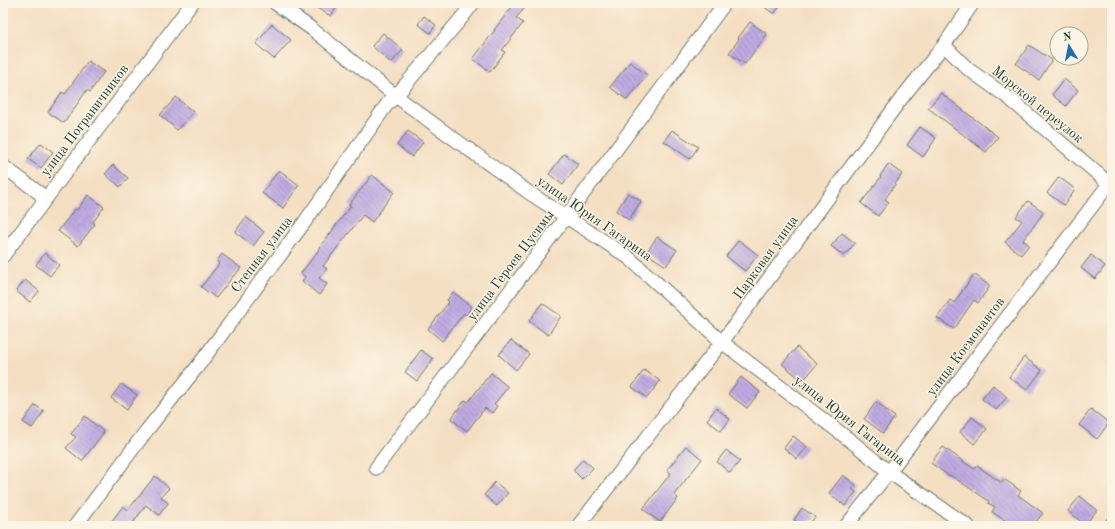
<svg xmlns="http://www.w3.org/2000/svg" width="1115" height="529" viewBox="0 0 1115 529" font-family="'Old Standard TT',serif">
<defs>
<pattern id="building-back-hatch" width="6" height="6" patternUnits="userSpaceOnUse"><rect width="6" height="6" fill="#bfaae2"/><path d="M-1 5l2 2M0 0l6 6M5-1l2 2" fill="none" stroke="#9b8cb8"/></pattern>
</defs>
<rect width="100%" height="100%" fill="#fcf5e5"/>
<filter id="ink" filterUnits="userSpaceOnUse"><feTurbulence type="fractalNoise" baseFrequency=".025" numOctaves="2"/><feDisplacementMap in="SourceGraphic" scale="8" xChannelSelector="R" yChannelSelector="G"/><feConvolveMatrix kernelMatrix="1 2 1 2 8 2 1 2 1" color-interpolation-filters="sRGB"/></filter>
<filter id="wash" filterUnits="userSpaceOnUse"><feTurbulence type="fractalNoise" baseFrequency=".012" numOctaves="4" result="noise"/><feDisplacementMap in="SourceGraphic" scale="16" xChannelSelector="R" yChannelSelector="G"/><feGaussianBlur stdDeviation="0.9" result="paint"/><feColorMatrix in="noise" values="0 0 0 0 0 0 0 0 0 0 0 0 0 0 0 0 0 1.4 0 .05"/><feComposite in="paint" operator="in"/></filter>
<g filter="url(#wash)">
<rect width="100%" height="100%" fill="#f4dfc3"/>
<g id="blocks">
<path fill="url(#building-back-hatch)" d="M 308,3 L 339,3 L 331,16 Z
M 515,3 L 529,3 L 516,18 L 523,23 L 502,50 L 505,52 L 490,72 L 473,59 L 495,30 L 494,30 Z
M 759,3 L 782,3 L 774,14 Z
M 424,16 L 436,25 L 430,33 L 418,24 Z
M 750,22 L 767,34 L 745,64 L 729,53 L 739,39 L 738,38 Z
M 272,24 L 291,40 L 274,59 L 256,44 Z
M 383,33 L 403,50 L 391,63 L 372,46 Z
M 1029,45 L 1052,60 L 1039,80 L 1016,64 Z
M 88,61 L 104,72 L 90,92 L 87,90 L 64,123 L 48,112 L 62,92 L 65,94 Z
M 630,62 L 647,75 L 627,100 L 610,87 Z
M 1064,79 L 1078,90 L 1066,106 L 1052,95 Z
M 941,93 L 998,137 L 986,152 L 928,108 Z
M 176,97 L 193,112 L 177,130 L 160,115 Z
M 920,127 L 936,138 L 923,157 L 907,145 Z
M 672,130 L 698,147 L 690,159 L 664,141 Z
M 408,131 L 423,142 L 412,157 L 397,145 Z
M 41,143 L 53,152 L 41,168 L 28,159 Z
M 564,154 L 578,164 L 563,185 L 549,174 Z
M 888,164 L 902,174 L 885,199 L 889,202 L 878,216 L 861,203 L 881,177 L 880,176 Z
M 113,165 L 128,178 L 120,187 L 105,174 Z
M 279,170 L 299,185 L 283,208 L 262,193 Z
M 372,175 L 394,192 L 372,222 L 363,215 L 323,266 L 327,269 L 319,278 L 327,284 L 319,295 L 302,281 L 305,277 L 301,273 L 321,247 L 320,246 L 333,230 L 333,229 L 351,206 L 349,205 Z
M 1059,177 L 1075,189 L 1064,205 L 1047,193 Z
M 628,193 L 641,201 L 629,220 L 616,211 Z
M 88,195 L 104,207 L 93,222 L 95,224 L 78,246 L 58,231 L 75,209 L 77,210 Z
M 1028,201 L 1044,212 L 1023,240 L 1029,245 L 1021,255 L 1005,242 L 1022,221 L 1016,217 Z
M 246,217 L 264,232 L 253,246 L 235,232 Z
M 842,233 L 855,243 L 844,256 L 831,246 Z
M 657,237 L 677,250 L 666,266 L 646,253 Z
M 739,240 L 758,255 L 745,271 L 726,256 Z
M 45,253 L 59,265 L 50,276 L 36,265 Z
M 222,254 L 241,268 L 235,275 L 234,275 L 216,298 L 201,287 L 219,264 L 217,261 Z
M 1091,255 L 1105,266 L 1095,279 L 1081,268 Z
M 974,274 L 990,286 L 978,303 L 974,300 L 954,329 L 937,318 L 950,300 L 954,303 Z
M 25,280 L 39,291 L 30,302 L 16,291 Z
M 453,292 L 472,307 L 466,315 L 464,313 L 442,341 L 428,329 L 449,302 L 447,300 Z
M 542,303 L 561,316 L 548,335 L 529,321 Z
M 511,340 L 529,354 L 516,370 L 499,355 Z
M 797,347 L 817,364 L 803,381 L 782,364 Z
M 421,350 L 433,359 L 417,381 L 405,372 Z
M 1024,357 L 1042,370 L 1027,390 L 1009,377 Z
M 644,370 L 660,381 L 647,398 L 632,387 Z
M 491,373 L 508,387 L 494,404 L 497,406 L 492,413 L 485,408 L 467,431 L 451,419 L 465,400 L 468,402 Z
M 741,377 L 760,392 L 747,408 L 728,394 Z
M 121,384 L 137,395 L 127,410 L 111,398 Z
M 993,385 L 1007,397 L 996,410 L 982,399 Z
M 876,402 L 895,417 L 883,433 L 864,419 Z
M 35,405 L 44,411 L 32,428 L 23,422 Z
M 716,408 L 730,419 L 721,431 L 707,420 Z
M 1091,409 L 1109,423 L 1097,439 L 1079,425 Z
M 85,416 L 104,432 L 82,461 L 66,448 L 76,437 L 71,434 Z
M 972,417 L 987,429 L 974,444 L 960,432 Z
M 793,436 L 807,447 L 797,459 L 784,448 Z
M 686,446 L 702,459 L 674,495 L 678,498 L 660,522 L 643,509 L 671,473 L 667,470 Z
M 943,447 L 974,469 L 977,466 L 1002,483 L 1004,479 L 1021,491 L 1018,495 L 1043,513 L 1033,526 L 1013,526 L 992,512 L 995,507 L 988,503 L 989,501 L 950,475 L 949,476 L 931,463 Z
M 726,450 L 740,461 L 730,473 L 717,462 Z
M 583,459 L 593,468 L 582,479 L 573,470 Z
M 843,475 L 856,485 L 852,489 L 856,492 L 845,506 L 829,493 Z
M 155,476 L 169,488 L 161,497 L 168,503 L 159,515 L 146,505 L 131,526 L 108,526 L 123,506 L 128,510 Z
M 495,482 L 508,493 L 497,506 L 484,495 Z
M 1080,496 L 1097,510 L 1085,525 L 1068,511 Z
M 802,508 L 815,517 L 808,526 L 803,526 L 794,520 Z"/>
</g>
</g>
<g filter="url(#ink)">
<use href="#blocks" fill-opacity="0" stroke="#6a7666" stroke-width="1"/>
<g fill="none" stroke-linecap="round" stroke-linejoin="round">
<g stroke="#6a7666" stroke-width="15">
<path id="minor" d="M 275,3 L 312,29 L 396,96 L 435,125 L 528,192 L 628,257 L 722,342 L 856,445 L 889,472 L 968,526
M 944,45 L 968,69 L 1010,99 L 1112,186
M 3,166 L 46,198
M 3,256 L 192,3
M 376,468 L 566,217 L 725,3
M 75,526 L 147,430 L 198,366 L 304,223 L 388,103 L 396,96 L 464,15 L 473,3
M 578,526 L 684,390 L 722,342 L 901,99 L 944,45 L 973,3
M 846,526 L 889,472 L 1109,184
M 1110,526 L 1112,524"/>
</g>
<use href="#minor" stroke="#fff" stroke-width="13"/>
</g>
</g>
<g text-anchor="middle" stroke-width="3" stroke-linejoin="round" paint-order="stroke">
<g font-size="14" fill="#1f3d34" stroke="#fcf5e5">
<text transform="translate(1038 104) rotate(39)" y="5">Морской переулок</text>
<text transform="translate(84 120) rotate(-53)" y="5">улица Пограничников</text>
<text transform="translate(595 218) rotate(35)" y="5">улица Юрия Гагарина</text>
<text transform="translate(261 254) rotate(-53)" y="5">Степная улица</text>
<text transform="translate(765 257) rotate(-54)" y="5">Парковая улица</text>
<text transform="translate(510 265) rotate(-53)" y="5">улица Героев Цусимы</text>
<text transform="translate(965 346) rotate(-53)" y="5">улица Космонавтов</text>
<text transform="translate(850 420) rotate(38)" y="5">улица Юрия Гагарина</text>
</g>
</g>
<rect width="1115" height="529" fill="none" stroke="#fcf5e5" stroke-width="16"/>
<g transform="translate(1069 46) rotate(350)"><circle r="19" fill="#fcf5e5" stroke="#a4ab9e"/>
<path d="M0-3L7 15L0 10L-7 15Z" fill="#1f6fb2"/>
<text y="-6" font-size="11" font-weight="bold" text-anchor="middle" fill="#1f3d34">N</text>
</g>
</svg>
